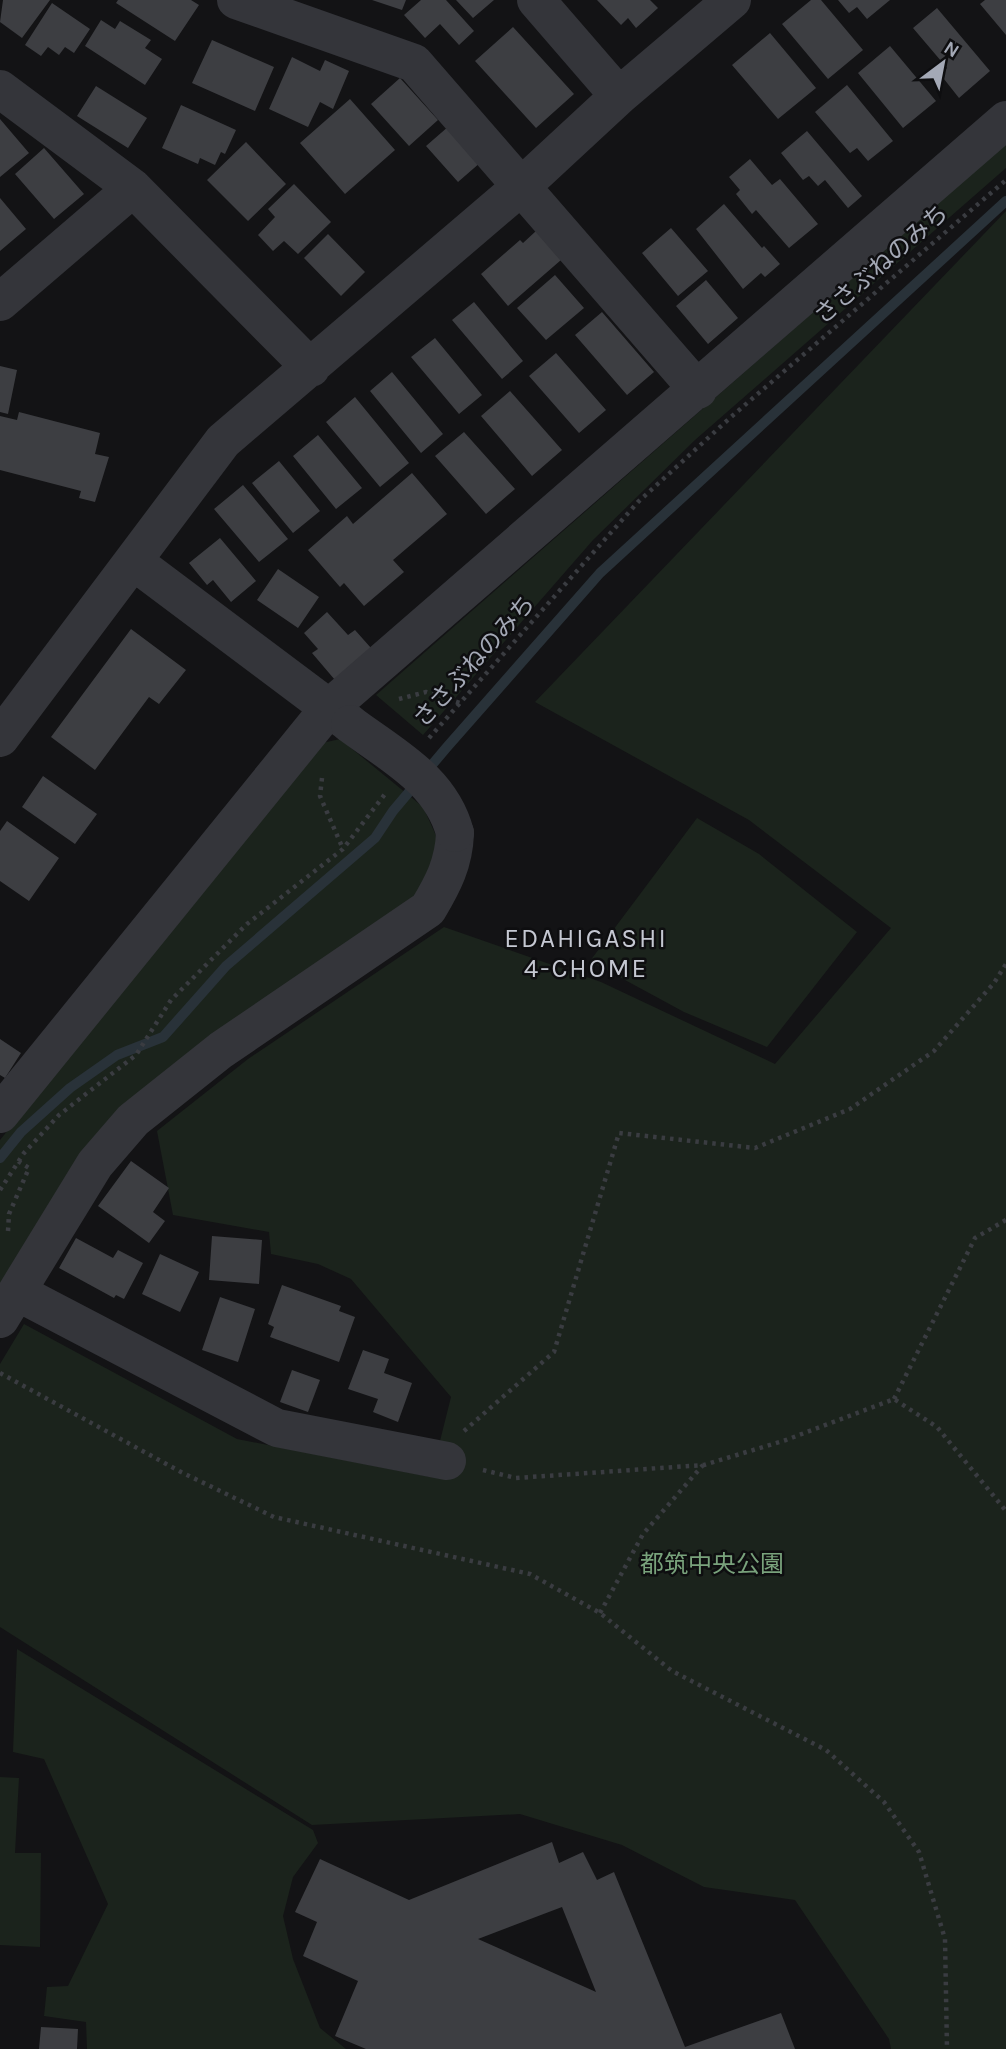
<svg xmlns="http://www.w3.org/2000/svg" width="1006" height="2049" viewBox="0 0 1006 2049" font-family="Karla,'Noto Sans JP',sans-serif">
<rect width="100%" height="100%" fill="#131315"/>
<path fill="#1b231c" d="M 1006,143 L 1006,168 L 695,440 L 593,540 L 423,735 L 376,695 Z
M 1006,211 L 1006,2049 L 891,2049 L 889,2039 L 795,1900 L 704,1887 L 622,1845 L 520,1814 L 312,1825 L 0,1627 L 0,1364 L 24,1324 L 237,1439 L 431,1477 L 451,1397 L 351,1279 L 318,1264 L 271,1254 L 269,1232 L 173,1215 L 157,1131 L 248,1059 L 444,927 L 601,982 L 775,1064 L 891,928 L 749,820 L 535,702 Z
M 340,739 L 423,807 L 439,842 L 415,902 L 151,1089 L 0,1300 L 0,1140 L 318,744 Z
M 697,818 L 759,854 L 857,932 L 767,1047 L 684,1012 L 590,961 Z
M 17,1649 L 313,1830 L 318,1843 L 293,1877 L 283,1916 L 293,1959 L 320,2028 L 346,2049 L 87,2049 L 86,2022 L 44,2016 L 47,1987 L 68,1986 L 108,1904 L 44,1759 L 13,1752 Z
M 0,1777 L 19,1778 L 15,1853 L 41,1853 L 40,1947 L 0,1945 Z"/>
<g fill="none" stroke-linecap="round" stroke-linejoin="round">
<path stroke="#293239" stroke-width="10" d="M 0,1158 L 21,1132 L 70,1088 L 117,1055 L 163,1037 L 226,966 L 375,838 L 393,811 L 447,747 L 600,573 L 1006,201"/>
</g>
<path fill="#3d3e42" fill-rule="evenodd" d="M 3,0 L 50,0 L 22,38 L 0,22 Z
M 118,0 L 191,0 L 199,5 L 175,41 L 116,3 Z
M 372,0 L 406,0 L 402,10 Z
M 421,0 L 446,0 L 474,31 L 459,45 L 440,24 L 425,38 L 404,15 Z
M 456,0 L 494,0 L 473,18 Z
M 597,0 L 650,0 L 658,8 L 636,28 L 628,18 L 621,25 Z
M 811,0 L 821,0 L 863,50 L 828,79 L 782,24 Z
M 838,0 L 890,0 L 867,19 L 857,7 L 849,13 Z
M 985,0 L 1006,0 L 1006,35 L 980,4 Z
M 52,3 L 90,29 L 74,53 L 65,47 L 59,55 L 48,47 L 41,56 L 25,45 Z
M 937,8 L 990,71 L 959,98 L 940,74 L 947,68 L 913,28 Z
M 101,20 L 115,29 L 120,21 L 151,40 L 145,48 L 162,59 L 145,85 L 85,46 Z
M 513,27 L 574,94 L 536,128 L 475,61 Z
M 770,33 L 816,88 L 778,119 L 732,65 Z
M 212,40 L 274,67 L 255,111 L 192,83 Z
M 890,46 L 936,101 L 903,128 L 858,73 Z
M 292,57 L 320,71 L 325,60 L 349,71 L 333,109 L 320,102 L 308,127 L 269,109 Z
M 400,78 L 438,120 L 409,146 L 371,104 Z
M 847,85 L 893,141 L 868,161 L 857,148 L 850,153 L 815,112 Z
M 96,86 L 147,118 L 128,148 L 77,116 Z
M 350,99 L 395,150 L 345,194 L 300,143 Z
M 181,105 L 236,130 L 225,154 L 221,152 L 215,165 L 200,158 L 198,164 L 162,148 Z
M 0,119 L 29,153 L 0,177 Z
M 449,126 L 481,162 L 458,182 L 426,146 Z
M 807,131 L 862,196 L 848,208 L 825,180 L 818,186 L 809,176 L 803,180 L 781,153 Z
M 246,142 L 286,184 L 248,221 L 207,180 Z
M 44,148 L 84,194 L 54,219 L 15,174 Z
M 750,159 L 772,185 L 780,179 L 818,224 L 789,248 L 756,210 L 752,214 L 736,194 L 740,190 L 729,177 Z
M 294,184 L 331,222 L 298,254 L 284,241 L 273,251 L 258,235 L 275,217 L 268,209 Z
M 0,198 L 26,229 L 0,251 Z
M 724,204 L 762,248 L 764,246 L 780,264 L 765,277 L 761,273 L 743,289 L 696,229 Z
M 671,228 L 708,271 L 678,296 L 642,253 Z
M 536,231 L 561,260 L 508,306 L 481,274 L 520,240 L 523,243 Z
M 328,234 L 365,272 L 341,296 L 304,258 Z
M 555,275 L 584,308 L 546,340 L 517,308 Z
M 706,280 L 738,318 L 708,344 L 676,306 Z
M 474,302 L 523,361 L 502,379 L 452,320 Z
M 602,312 L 654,372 L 627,395 L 575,335 Z
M 435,338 L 482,395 L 459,414 L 411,357 Z
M 556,353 L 606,410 L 579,433 L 529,376 Z
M 0,366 L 17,370 L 8,414 L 0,412 Z
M 392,372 L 443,434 L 421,453 L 370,391 Z
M 510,391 L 562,450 L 532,476 L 481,416 Z
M 355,397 L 409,463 L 380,487 L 326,422 Z
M 19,412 L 100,433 L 95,454 L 109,457 L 95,502 L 79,498 L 81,491 L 0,470 L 0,416 L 17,420 Z
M 464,432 L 515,489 L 486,514 L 435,456 Z
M 318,435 L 362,488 L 336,509 L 293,456 Z
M 279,461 L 320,511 L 293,533 L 252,483 Z
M 412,473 L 447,514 L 393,560 L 404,572 L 364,606 L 344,583 L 340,587 L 308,550 L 347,516 L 353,524 Z
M 243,485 L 288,539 L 259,562 L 214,509 Z
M 220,538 L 256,581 L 231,602 L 213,580 L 207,585 L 189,563 Z
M 278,569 L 319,597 L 298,628 L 257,600 Z
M 327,612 L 348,635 L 355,630 L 371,648 L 335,680 L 312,653 L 318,649 L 304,633 Z
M 131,629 L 186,670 L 159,704 L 149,697 L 95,770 L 51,737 Z
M 43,776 L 97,814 L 75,844 L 22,807 Z
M 7,821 L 59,858 L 29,901 L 0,881 L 0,831 Z
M 0,1039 L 21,1053 L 5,1078 L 0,1075 Z
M 131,1161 L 169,1188 L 153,1212 L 165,1221 L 149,1243 L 98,1206 Z
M 212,1236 L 262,1240 L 259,1284 L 209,1280 Z
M 76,1238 L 113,1258 L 118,1250 L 143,1263 L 124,1299 L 116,1295 L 114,1298 L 59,1268 Z
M 160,1254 L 199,1272 L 180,1312 L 142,1294 Z
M 282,1285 L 341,1306 L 339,1311 L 355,1317 L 339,1362 L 270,1337 L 274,1327 L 268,1324 Z
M 220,1297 L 255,1309 L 238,1362 L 202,1350 Z
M 363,1350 L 389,1359 L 384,1373 L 412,1383 L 398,1422 L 373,1412 L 378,1399 L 348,1389 Z
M 292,1370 L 320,1380 L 308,1412 L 280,1402 Z
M 552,1842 L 559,1863 L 583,1852 L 597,1880 L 614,1872 L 685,2047 L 781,2013 L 795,2049 L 366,2049 L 335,2036 L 358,1981 L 303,1956 L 317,1922 L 295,1912 L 320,1859 L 409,1900 ZM 562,1907 L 596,1992 L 478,1939 Z
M 41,2027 L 78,2029 L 77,2049 L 39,2049 Z"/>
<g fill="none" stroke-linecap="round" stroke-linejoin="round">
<path stroke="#3a3c41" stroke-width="4.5" stroke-dasharray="3.5 5" stroke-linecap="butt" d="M 399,699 L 426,692 L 460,703
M 429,738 L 638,502 L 731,417 L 1006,180
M 322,778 L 320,796 L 343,849
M 0,1190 L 24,1153 L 59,1115 L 136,1055 L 171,1000 L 247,924 L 343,849 L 385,794
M 8,1231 L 9,1214 L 29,1168 L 18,1161
M 0,1373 L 181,1472 L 274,1517 L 530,1574 L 600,1613 L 672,1671 L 826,1750 L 884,1802 L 919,1852 L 945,1939 L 947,2049
M 894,1399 L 975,1238 L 1006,1220
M 464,1431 L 554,1352 L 619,1133 L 755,1148 L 850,1109 L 934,1051 L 994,983 L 1006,964
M 483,1470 L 516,1478 L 704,1465 L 786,1440 L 894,1399 L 937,1427 L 1006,1511
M 600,1613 L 643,1534 L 703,1465"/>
<path stroke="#34353a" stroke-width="38" d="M 236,0 L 414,63 L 698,390
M 536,0 L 619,96
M 0,89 L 133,188 L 311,368
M 0,302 L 133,188
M 133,561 L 349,723
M 0,738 L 223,441 L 523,185 L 619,96 L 732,0
M 0,1114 L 329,708 L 1006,120
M 17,1292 L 277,1428 L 447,1461
M 0,1319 L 95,1164 L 133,1120 L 221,1050 L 428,909 C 443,884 454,863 455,833"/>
<path stroke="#34353a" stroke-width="38" d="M 350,724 C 393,756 441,780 455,833"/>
</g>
<g text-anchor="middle" stroke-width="5" stroke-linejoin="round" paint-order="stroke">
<g font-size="24" fill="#a4a9b6" stroke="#0e0e10">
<text transform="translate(881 264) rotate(-41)" y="8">ささぶねのみち</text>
<text transform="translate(474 661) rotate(-48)" y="8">ささぶねのみち</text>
</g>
<g font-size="24" fill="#79a27c" stroke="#0e0e10">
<text x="712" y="1572">都筑中央公園</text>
</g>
<g font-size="26" letter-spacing="2" fill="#c5c8d2" stroke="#0e0e10">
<text x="586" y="947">EDAHIGASHI<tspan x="586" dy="30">4-CHOME</tspan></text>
</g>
</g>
<g transform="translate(943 63) rotate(32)" stroke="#0e0e10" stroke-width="5" paint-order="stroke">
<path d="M0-5L12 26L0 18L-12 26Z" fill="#a4a9b6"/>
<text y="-10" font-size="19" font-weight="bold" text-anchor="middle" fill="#a4a9b6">N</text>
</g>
</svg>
